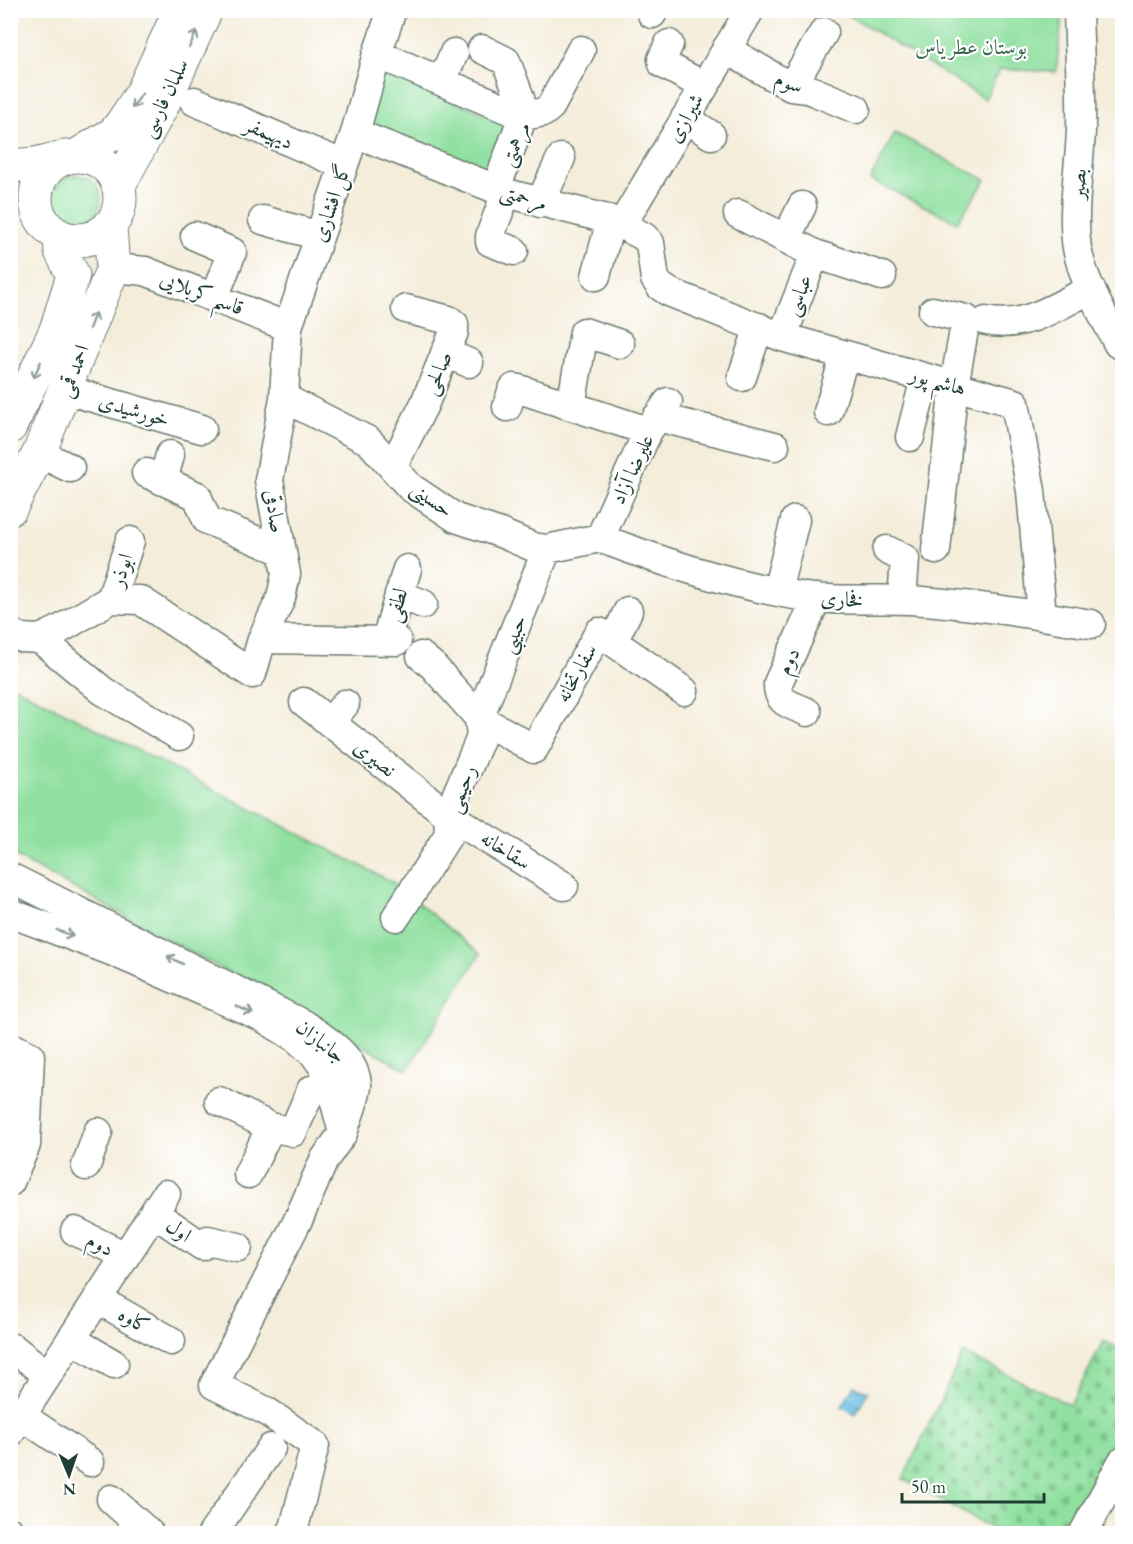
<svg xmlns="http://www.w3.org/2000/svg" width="1133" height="1544" viewBox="0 0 1133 1544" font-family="'EB Garamond',Amiri,serif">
<defs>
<pattern id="cemetery-stones" width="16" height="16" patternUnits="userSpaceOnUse" patternTransform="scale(1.5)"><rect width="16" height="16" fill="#90e0a0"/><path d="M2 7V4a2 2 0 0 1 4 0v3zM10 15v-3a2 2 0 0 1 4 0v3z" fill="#7cc18a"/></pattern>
<pattern id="water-waves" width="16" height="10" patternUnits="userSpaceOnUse" patternTransform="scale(1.5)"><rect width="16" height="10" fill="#68bfe5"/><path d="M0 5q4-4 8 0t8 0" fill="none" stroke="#559cba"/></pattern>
</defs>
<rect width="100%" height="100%" fill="#fff"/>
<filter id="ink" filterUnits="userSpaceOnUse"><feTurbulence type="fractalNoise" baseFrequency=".0167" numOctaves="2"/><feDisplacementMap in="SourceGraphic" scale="12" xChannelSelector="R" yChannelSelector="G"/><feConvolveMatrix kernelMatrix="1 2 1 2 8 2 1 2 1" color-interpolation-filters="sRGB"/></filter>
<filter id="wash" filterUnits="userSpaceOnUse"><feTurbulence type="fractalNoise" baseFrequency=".008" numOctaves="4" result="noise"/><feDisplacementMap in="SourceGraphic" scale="24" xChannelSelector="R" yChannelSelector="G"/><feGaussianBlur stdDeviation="1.35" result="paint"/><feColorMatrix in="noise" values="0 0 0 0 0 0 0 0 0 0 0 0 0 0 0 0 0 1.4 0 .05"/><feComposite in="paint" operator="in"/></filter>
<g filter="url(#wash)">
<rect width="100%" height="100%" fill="#f4edda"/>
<path fill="#90e0a0" stroke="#588e6a" stroke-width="1.5" d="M 842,11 L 1063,11 L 1056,72 L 1000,69 L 985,99 Z
M 382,71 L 512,125 L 493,180 L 364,127 Z
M 895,133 L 986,180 L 957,222 L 870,180 Z
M53 199a24 24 0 1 1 48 0a24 24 0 1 1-48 0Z
M 10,684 L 394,883 L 480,954 L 407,1070 L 11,854 Z"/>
<path fill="url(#cemetery-stones)" stroke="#588e6a" stroke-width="1.5" d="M 1104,1341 L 1122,1350 L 1122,1435 L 1070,1533 L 1000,1533 L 903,1479 L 963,1353 L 1070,1405 Z"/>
<path fill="url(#water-waves)" stroke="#447e8c" stroke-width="1.5" d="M 854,1385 L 868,1392 L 855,1414 L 842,1406 Z"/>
</g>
<g filter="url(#ink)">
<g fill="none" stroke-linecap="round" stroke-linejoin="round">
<g stroke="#6a7b6e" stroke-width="31">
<path id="minor" d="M 1078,10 C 1079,50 1082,90 1081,129 C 1080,166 1071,212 1077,248 C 1083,281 1103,314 1118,344 L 1122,346
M 652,14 L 654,10
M 669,44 L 662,59 L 663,64 L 704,86
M 482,49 L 506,61 L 520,98 L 523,116
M 726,49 L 791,87 L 808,89 L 856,109
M 377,54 L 523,116
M 442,81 L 454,53
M 791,87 L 824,32
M 194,101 L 344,165
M 685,118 L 711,135
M 355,133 L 506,193 L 611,220 L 643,236 L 650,243 L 655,279 L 660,286 L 669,292 L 782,337 L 1015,403 L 1031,491 L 1042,616
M 496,189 L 523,116 L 544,112 L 551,106 L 581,50
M 506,193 L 490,236 L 490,242 L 514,251
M 540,203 L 561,158
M 738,214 L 815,254 L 882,276
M 263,220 L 319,236
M 621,226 L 750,10
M 195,236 L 232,252 L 214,298
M 786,239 L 802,206
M 113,268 L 145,271 L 288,327
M 596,276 L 611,220
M 933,311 L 966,319 L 954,386 L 936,550
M 986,321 C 1024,330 1058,305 1091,289
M 782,337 L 815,254
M 445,353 L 469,363
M 742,377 L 759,327
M 66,390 L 202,429
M 284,398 L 369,441 L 410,487 L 456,518 L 503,534 L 533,547 L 547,549 L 600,538
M 571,406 L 584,332 L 620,344
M 507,407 L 512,391 L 514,388 L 519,389 L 648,431
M 828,412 L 845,355
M 657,417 L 775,446
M 910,437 L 925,378
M 39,453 L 70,468
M 393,466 L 424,405 L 454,332 L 454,324 L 449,320 L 406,309
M 146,473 L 197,496 L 207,520 L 282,551
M 163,481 L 170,455
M 600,538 C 667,564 735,586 806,597 C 840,602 876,598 910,600 C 971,604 1032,614 1091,624
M 600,538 L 648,431 L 668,402
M 887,550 L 905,559 L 902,600
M 777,591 L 795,520
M 399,594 L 423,604
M 111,599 L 130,541
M 10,633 L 22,638 L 40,639 L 57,631 L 111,599 L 140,600 L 252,674 L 262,639 L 281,598 L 286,574 L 269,480 L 284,398 L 288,327 L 355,133 L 377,54 L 392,10
M 40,639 L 103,691 L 179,736
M 262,639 L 397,641
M 386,640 L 407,569
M 613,642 L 628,611
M 421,656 L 433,666 L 479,718 L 534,749 L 599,632 L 684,691
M 304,702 L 448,815 L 564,886
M 807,712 C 791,704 777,704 778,683 L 817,598
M 330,723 L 345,704
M 10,877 L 303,1024 C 325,1039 354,1055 357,1084 C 358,1093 346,1122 343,1133 L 327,1072 L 314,1054 L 296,1038 L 262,1017 L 111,951 L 10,913
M 396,917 L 449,834 L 448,815 L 481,737 L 479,718 L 547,549
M 10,1046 L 30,1056 L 26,1145 L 10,1182
M 219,1101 L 271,1127
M 86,1166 L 98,1132
M 248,1174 L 271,1127 L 293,1132 L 311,1090
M 154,1213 L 202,1246 L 208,1240 L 238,1247
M 75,1231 L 125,1256
M 97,1299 L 171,1341
M 71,1339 L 114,1364
M 13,1348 L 48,1375
M 10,1408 L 90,1462
M 10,1433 L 166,1194
M 111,1499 L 150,1534
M 10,1532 L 12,1534
M 212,1534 L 271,1448
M 290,1534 L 294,1528 L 315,1445 L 266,1411 L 214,1385 L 299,1218 L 324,1160 L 343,1133
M 1083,1534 L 1122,1462"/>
</g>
<g stroke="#6a7b6e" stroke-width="35">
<path id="major" d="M 78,155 L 114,133 L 122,123 L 142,93 L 180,10
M36 198a42 42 0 1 1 84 0a42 42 0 1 1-84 0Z
M 10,166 L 35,164 L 64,157
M 119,185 L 163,104 L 206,10
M 10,427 L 56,330 L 73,275 L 61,251 L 60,237
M 10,509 L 39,453 L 113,268 L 110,227"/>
</g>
<use href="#minor" stroke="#fff" stroke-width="28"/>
<use href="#major" stroke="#fff" stroke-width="33"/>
</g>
<defs><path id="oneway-shaft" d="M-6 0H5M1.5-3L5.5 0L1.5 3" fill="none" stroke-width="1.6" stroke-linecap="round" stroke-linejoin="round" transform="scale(1.5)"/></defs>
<g stroke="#8f9e9a">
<use href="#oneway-shaft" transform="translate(193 39) rotate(-65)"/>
<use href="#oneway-shaft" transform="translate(137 101) rotate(125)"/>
<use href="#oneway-shaft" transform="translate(92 321) rotate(-69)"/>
<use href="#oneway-shaft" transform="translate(37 370) rotate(115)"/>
<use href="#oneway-shaft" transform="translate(65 933) rotate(20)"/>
<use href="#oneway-shaft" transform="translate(175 960) rotate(-153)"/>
<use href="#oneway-shaft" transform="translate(245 1010) rotate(24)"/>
</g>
</g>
<g text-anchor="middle" stroke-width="4.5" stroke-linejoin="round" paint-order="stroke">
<g font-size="21" fill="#3b664f" stroke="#fff">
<text x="971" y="54">بوستان عطر یاس</text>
</g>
<g font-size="21" fill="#1f3d34" stroke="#fff">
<text transform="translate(789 82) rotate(20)" y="7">سوم</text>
<text transform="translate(164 98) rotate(-64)" y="7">سلمان فارسی</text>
<text transform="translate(685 118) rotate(-60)" y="7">شیرازی</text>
<text transform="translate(269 133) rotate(23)" y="7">دیهیمفر</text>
<text transform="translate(515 144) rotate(-66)" y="7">مرهمتی</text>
<text transform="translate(1078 184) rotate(-87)" y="7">بصیر</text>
<text transform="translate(524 197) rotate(17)" y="7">مرحمتی</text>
<text transform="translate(331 203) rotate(-71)" y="7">گل افشاری</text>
<text transform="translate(202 293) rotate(21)" y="7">قاسم کربلایی</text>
<text transform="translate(798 295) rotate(-68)" y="7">عباسی</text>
<text transform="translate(73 371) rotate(-69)" y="7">احمد قمی</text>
<text transform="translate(437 373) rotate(-67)" y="7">صالحی</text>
<text transform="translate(938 381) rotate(16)" y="7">هاشم پور</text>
<text transform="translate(134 410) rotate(16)" y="7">خورشیدی</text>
<text transform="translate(632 469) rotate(-65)" y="7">علیرضا آزاد</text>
<text transform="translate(432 499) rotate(36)" y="7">حسینی</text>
<text transform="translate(275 511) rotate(81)" y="7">صادقی</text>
<text transform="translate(121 570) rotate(-72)" y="7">ابوذر</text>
<text transform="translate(842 599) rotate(3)" y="7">فخاری</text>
<text transform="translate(396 605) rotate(-74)" y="7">لطفی</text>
<text transform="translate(513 634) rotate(-68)" y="7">حبیبی</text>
<text transform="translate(788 661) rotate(-65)" y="7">دوم</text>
<text transform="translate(576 673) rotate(-61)" y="7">سفارتخانه</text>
<text transform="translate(375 758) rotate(38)" y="7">نصیری</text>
<text transform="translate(461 789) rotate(-69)" y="7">رحیمی</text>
<text transform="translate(506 850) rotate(32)" y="7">سقاخانه</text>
<text transform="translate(321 1041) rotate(38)" y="7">جانبازان</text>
<text transform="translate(179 1230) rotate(35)" y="7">اول</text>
<text transform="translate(100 1244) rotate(26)" y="7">دوم</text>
<text transform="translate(134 1320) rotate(29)" y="7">کاوه</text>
</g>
</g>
<rect width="1133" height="1544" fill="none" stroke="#fff" stroke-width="36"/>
<g transform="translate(69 1475) rotate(178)" stroke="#ffffff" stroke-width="4.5" paint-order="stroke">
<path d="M0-4.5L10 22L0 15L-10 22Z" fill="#1f3d34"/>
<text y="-9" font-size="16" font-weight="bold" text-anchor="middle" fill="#1f3d34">N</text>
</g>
<path d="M902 1493v9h142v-9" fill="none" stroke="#1f3d34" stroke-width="3"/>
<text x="911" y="1493" font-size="18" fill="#1f3d34" stroke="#ffffff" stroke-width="4.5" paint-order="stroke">50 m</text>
</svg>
